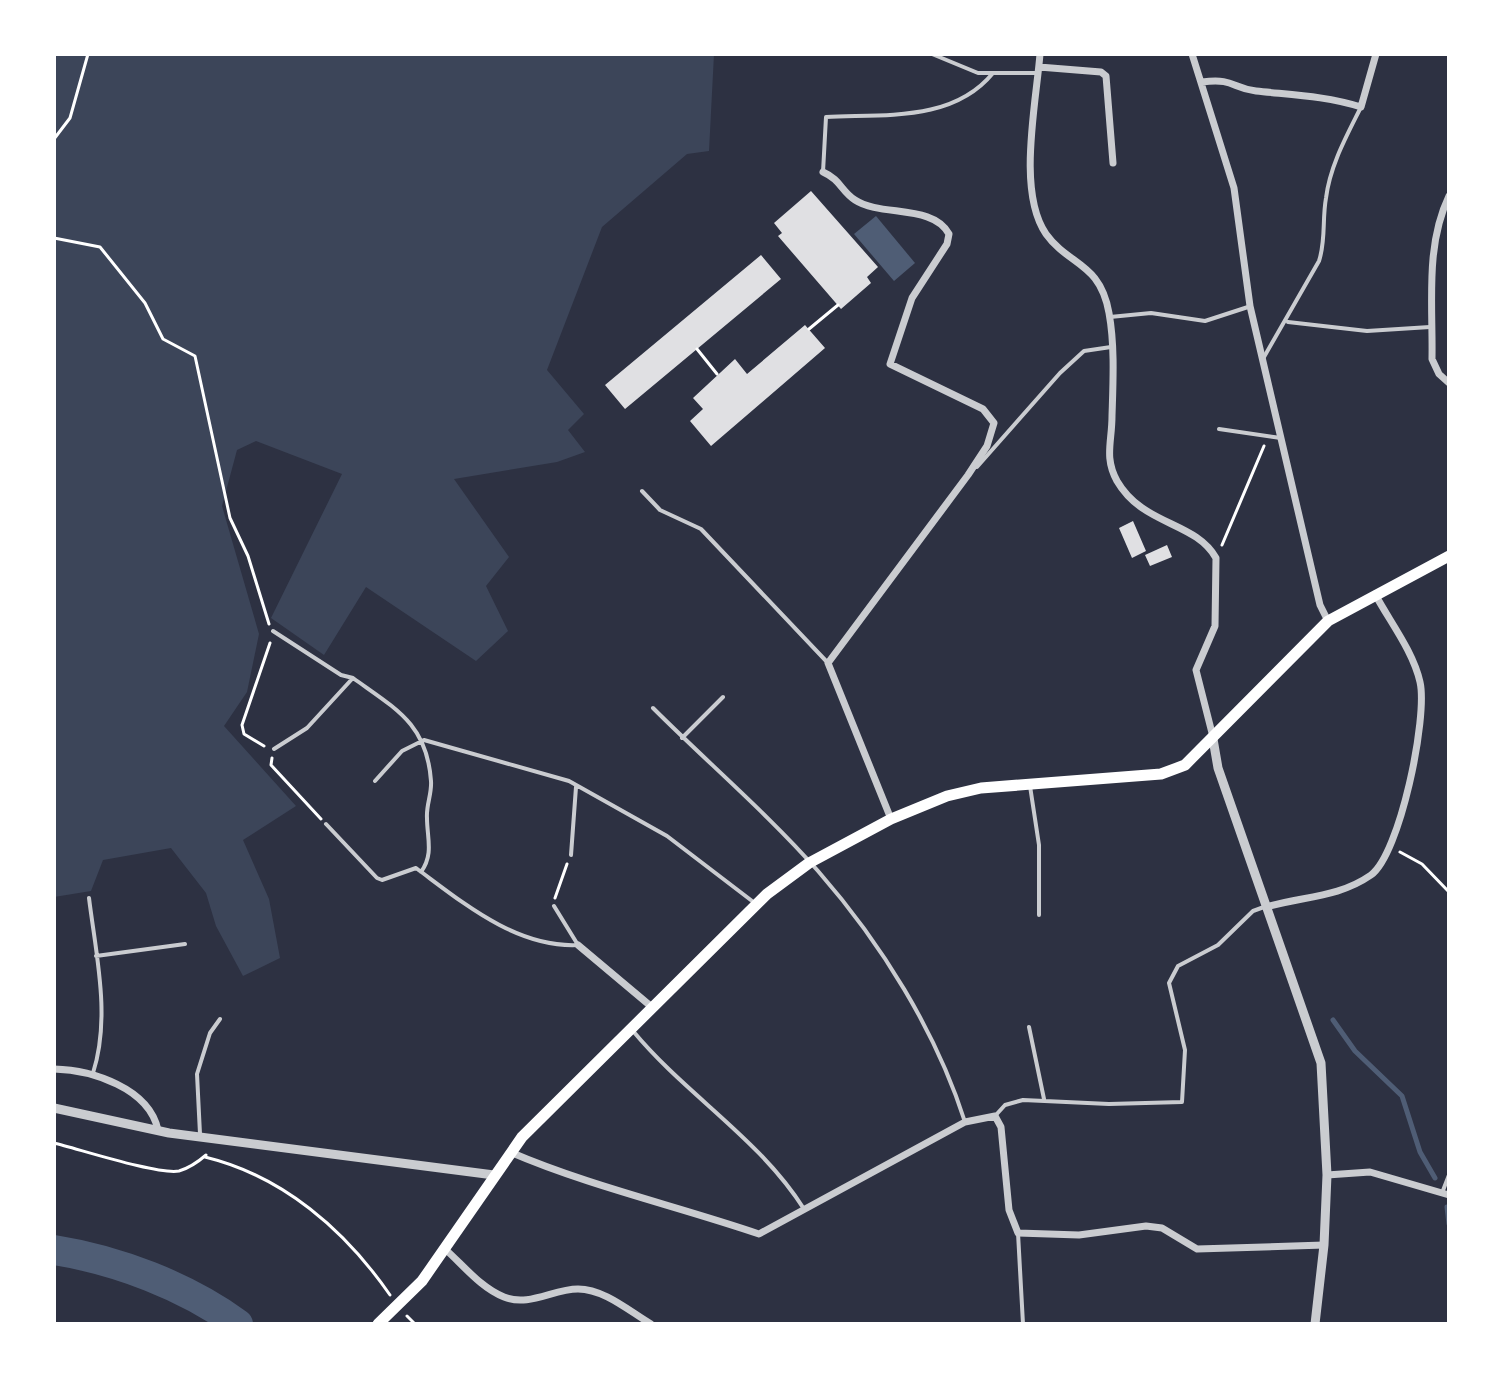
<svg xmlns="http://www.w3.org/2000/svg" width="1503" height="1378" viewBox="0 0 1503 1378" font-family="'Asap Condensed',sans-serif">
<rect width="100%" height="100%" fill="#2d3142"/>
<path fill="#3c4559" d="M 54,54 L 714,54 L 709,151 L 687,154 L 602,227 L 547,370 L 584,414 L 568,430 L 585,452 L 557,462 L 454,479 L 509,557 L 486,586 L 508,631 L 476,661 L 366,587 L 324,655 L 271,618 L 342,474 L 256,441 L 237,450 L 222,506 L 259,634 L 247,692 L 224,726 L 296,806 L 243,840 L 269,899 L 280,958 L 243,976 L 216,926 L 206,893 L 171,848 L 103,860 L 91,891 L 54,897 Z"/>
<path fill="#4f5d75" d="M 876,216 L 915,263 L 894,281 L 854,234 Z"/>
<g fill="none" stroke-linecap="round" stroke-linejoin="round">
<path stroke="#4f5d75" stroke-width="5" d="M 1333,1020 L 1355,1051 L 1402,1096 L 1420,1152 L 1435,1178
M 1447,1207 L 1449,1224"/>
<path stroke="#4f5d75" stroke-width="30" d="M 54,1250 C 117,1260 186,1286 238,1324"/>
</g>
<path fill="#e0e0e3" d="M 811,191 L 878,267 L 867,277 L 871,283 L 841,309 L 778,236 L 782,233 L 774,223 Z
M 761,255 L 781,279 L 625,409 L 605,385 Z
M 805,325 L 825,348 L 711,446 L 690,421 L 703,409 L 693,398 L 735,359 L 747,374 Z
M 1133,521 L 1146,551 L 1132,558 L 1119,528 Z
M 1167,545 L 1172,557 L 1150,566 L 1145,555 Z"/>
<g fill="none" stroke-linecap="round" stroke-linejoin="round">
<path stroke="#fff" stroke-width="3" d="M 54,139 L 70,118 L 88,54
M 54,238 L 100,247 L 145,303 L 163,339 L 195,356 L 230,518 L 248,556 L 269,624
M 809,329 L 838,305
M 697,349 L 717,374
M 1222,545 L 1264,446
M 264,746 L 244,734 L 242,725 L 270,643
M 272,758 L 271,765 L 321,819
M 1400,852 L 1422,864 L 1449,892
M 555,898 L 567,864
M 54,1143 C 79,1149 158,1175 179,1171 C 189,1168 198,1162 206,1155
M 205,1157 C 283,1176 345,1230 390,1295
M 407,1316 L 415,1324"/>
<path stroke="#caccd0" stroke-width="4" d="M 932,54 L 978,73 L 1037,73
M 823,172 L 826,117 C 885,114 953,122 993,73
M 1110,317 L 1151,313 L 1205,321 L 1248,307
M 1288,322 L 1367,331 L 1430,327
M 1264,357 L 1319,261 C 1326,240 1322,220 1326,198 C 1330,166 1346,137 1360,109
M 1219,429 L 1281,438
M 977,467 L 1060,373 L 1084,351 L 1111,347
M 642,491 L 660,510 L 701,529 L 828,663
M 273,631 L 341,675 L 353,678 C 396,709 427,724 431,781 C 432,794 426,805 427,818 C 427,838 434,854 421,872
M 653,708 C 706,761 769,815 818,871 C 881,943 936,1031 965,1122
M 682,738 L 723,697
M 274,749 L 307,728 L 352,679
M 375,781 L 402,751 L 424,740 L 569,781 L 667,836 L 756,904
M 1030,786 L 1039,845 L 1039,915
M 326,824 L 377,878 L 382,880 L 416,868 C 462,902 516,948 578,945
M 571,855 L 576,787
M 89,898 C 96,955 111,1017 93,1073
M 554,906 L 578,945
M 96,956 L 185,944
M 1029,1027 L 1044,1099
M 633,1031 C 686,1095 759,1138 804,1209
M 995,1116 L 1005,1105 L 1023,1100 L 1109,1104 L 1182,1102 L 1185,1050 L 1169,983 L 1178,966 L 1218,945 L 1253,911 L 1264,907
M 200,1134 L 197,1074 L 210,1033 L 220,1019
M 1442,1193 L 1449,1175
M 1018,1233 L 1023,1324"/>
<path stroke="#caccd0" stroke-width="7" d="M 1040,54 C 1036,104 1017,192 1046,234 C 1069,266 1100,262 1109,313 C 1115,346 1113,383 1112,416 C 1112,442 1104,457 1117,481 C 1143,526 1195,521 1216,558 L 1215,626 L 1196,670 L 1213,737
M 1192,54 L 1234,188 L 1250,306 L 1320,605 L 1328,621
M 1039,67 L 1101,72 L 1106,76 L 1113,163
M 1202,82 C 1235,78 1231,88 1256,91 C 1293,95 1326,96 1361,107 L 1376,54
M 823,172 C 841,180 841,191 855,200 C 881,217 933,204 949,234 L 947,244 L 912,298 L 890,364 L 983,409 L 994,423 L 987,446 L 968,475 L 828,663 L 891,819
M 1449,196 C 1425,246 1433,305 1432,359 L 1439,374 L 1449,383
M 1266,907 C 1303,896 1338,898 1371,875 C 1400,854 1428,717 1420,682 C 1413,651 1390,622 1375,594
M 578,945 L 653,1008
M 54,1069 C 92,1070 149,1088 158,1130
M 510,1152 C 589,1186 677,1206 759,1234 L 965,1122 L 995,1116 L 1001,1127 L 1009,1210 L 1018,1233 L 1079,1235 L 1146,1226 L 1162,1228 L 1197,1249 L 1324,1245
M 1327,1175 L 1370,1172 L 1449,1195
M 445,1249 C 463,1265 481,1288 504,1297 C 529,1307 553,1289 578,1289 C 604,1289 629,1311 651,1324"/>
<path stroke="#caccd0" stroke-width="9" d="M 1213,739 L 1218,768 L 1321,1063 L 1327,1175 L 1324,1245 L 1315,1324
M 54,1108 L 169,1133 L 494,1175"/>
<path stroke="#fff" stroke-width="11" d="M 378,1324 L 422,1281 L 522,1137 L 767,894 L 809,863 L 891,819 L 947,796 L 981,788 L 1161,774 L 1185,765 L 1328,621 L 1449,556"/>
</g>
<rect width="1503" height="1378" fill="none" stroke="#ffffff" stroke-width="112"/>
</svg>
